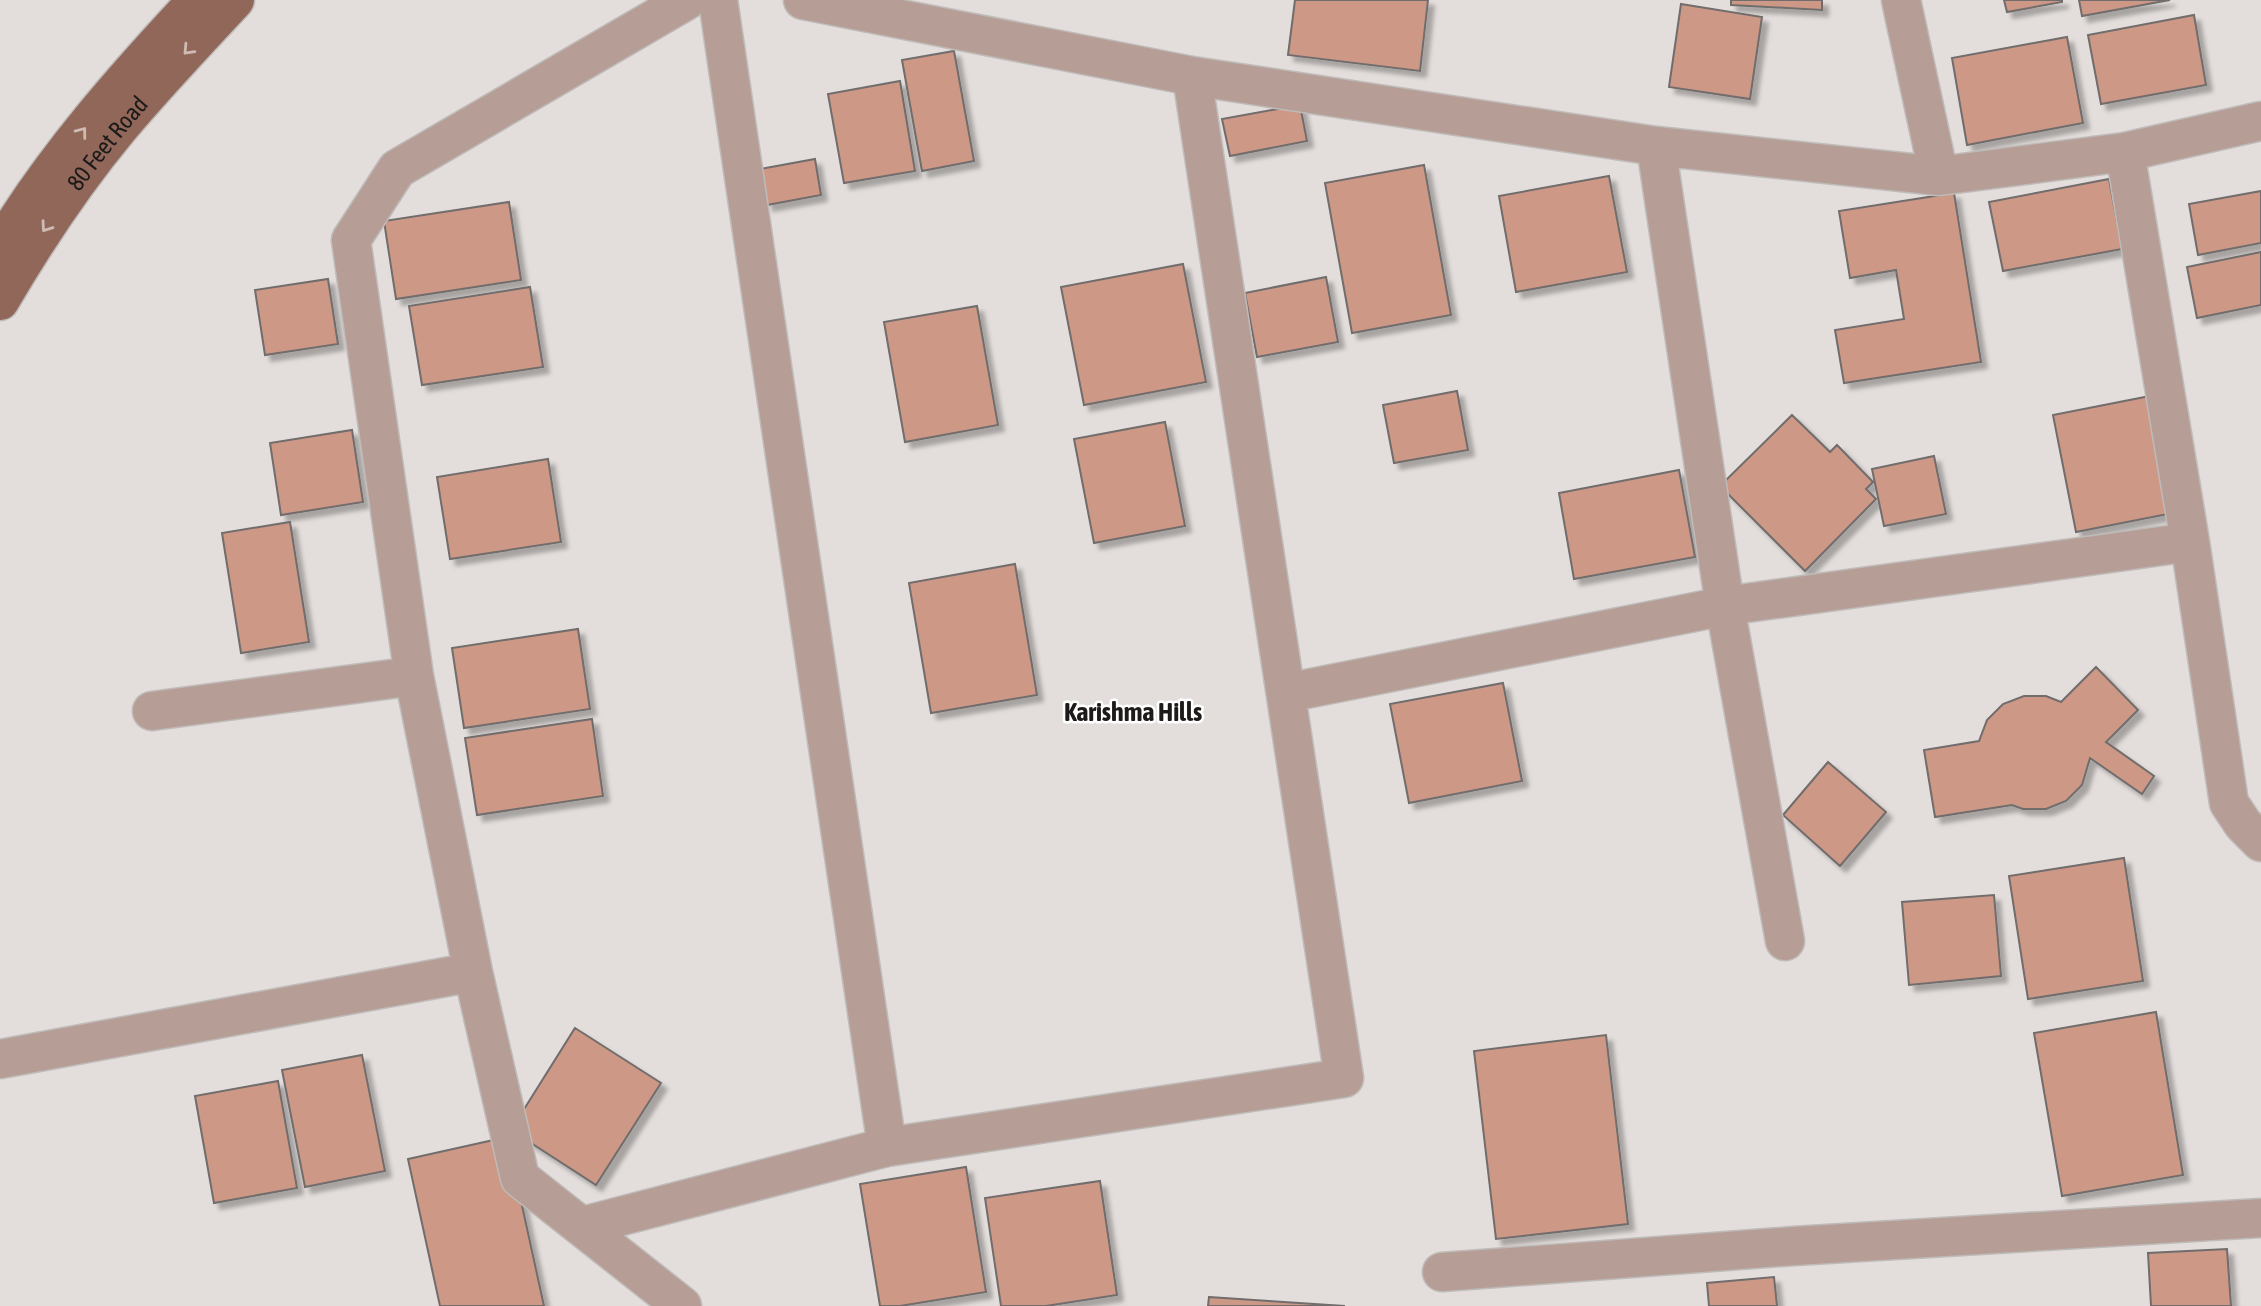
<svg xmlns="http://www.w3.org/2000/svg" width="2261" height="1306" viewBox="0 0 2261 1306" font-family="'Asap Condensed',sans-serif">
<defs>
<filter id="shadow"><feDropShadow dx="6" dy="6" stdDeviation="2" flood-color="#0004"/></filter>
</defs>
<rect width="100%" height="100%" fill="#e3dedc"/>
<path fill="#cd9886" stroke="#716d6c" stroke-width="2" filter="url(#shadow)" d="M 1295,0 L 1428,0 L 1420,71 L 1288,55 Z
M 1731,0 L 1822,0 L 1822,10 L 1731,5 Z
M 2004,0 L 2062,0 L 2062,2 L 2007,12 Z
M 2079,0 L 2170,0 L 2082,16 Z
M 1681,4 L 1762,17 L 1750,99 L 1669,87 Z
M 2194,15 L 2206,85 L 2101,104 L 2088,35 Z
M 2067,37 L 2083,123 L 1967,145 L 1952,58 Z
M 954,51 L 974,161 L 922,171 L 902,60 Z
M 900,81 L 915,171 L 844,183 L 828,94 Z
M 1300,105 L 1307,141 L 1230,156 L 1222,119 Z
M 815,159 L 821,195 L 767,205 L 760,169 Z
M 1424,165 L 1451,315 L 1352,333 L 1325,183 Z
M 1609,176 L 1627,272 L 1516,292 L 1499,196 Z
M 2109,179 L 2122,249 L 2003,271 L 1989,202 Z
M 2261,191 L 2261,243 L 2198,255 L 2189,204 Z
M 1954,193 L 1981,362 L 1844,383 L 1835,330 L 1904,319 L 1896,270 L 1850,278 L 1839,211 Z
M 509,202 L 521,280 L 396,299 L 384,221 Z
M 2261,252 L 2261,305 L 2197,318 L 2187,267 Z
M 1183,264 L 1206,382 L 1084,405 L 1061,287 Z
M 1326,277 L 1338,342 L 1257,357 L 1245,293 Z
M 328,279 L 338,344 L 265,355 L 255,290 Z
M 530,287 L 543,367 L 422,385 L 409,306 Z
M 977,306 L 998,425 L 905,442 L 884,322 Z
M 1457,391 L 1468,450 L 1394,463 L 1383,405 Z
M 2150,396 L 2173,513 L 2076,532 L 2053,415 Z
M 1792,415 L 1830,452 L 1837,445 L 1873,482 L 1866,489 L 1876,499 L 1805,571 L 1720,486 Z
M 1165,422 L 1185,526 L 1094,543 L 1074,439 Z
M 352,430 L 363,502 L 281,515 L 270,443 Z
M 1934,456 L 1946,514 L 1884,526 L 1872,469 Z
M 548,459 L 561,542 L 450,559 L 437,477 Z
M 1679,470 L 1695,557 L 1574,579 L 1559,493 Z
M 290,522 L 309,642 L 241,653 L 222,533 Z
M 1015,564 L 1037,695 L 931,713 L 909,583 Z
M 578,629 L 590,709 L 464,728 L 452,648 Z
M 2096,667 L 2138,710 L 2106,742 L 2154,776 L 2142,794 L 2090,758 L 2082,785 L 2066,801 L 2046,809 L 2023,809 L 2012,805 L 1935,817 L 1924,750 L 1979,741 L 1987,720 L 2003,704 L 2024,696 L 2046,696 L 2061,702 Z
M 1503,683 L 1522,781 L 1409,803 L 1390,704 Z
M 592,719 L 603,796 L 477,815 L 465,738 Z
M 1828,762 L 1886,812 L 1840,866 L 1783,815 Z
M 2124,858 L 2143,981 L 2028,999 L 2009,876 Z
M 1994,895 L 2001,976 L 1909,985 L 1902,902 Z
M 2156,1012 L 2183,1175 L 2062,1196 L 2034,1033 Z
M 575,1028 L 661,1083 L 596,1185 L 511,1130 Z
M 1606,1035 L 1628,1224 L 1496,1239 L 1474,1051 Z
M 362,1055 L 385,1171 L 305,1187 L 282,1070 Z
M 278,1081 L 297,1188 L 214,1203 L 195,1096 Z
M 507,1137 L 544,1306 L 440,1306 L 408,1159 Z
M 966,1167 L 986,1292 L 900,1306 L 880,1306 L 860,1184 Z
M 1100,1181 L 1117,1295 L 1046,1306 L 1001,1306 L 985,1198 Z
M 2227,1249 L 2231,1306 L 2151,1306 L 2148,1253 Z
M 1774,1277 L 1777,1306 L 1709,1306 L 1707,1283 Z
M 1209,1297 L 1345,1306 L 1208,1306 Z"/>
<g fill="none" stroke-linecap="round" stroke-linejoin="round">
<g stroke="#bfbbb9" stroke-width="41">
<path id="minor" d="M 718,0 L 887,1147
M 803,0 L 1192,76 L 1656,146 L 1939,176 L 2125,152 L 2261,121
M 1901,0 L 1939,176
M 1656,146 L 1725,606 L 1785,941
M 2125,152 L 2190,542 L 2229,803 L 2243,824 L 2261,842
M 1286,693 L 1725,606 L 2190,542
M 152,711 L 414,676
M 0,1059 L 473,972
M 583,1226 L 887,1147 L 1344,1078 L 1192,76
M 1442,1272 L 1794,1246 L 2261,1218
M 682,1306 L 520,1178 L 473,972 L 414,676 L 351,240 L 397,169 L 687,0"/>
</g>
<g stroke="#bfbbb9" stroke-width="41">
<g id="major">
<path d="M 0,247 C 54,157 125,77 197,0"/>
<path id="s1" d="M 0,301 C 35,241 74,182 119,128 C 156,84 196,42 235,0"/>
</g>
</g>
<use href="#minor" stroke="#b69e96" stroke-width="38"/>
<use href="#major" stroke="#916759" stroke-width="38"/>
</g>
<defs><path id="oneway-chevron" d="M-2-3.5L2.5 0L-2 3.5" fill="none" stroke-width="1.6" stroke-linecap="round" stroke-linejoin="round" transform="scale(1.75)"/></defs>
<g stroke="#cebbb4">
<use href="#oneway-chevron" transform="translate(188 50) rotate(133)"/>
<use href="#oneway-chevron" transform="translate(82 132) rotate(-53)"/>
<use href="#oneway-chevron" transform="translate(46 227) rotate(125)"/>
</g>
<g text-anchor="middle" stroke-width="5" stroke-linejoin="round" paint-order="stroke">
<g font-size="24" fill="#1d1b1a" stroke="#fff">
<text dy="8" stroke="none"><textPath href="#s1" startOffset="191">80 Feet Road</textPath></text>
</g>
<g font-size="26" font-weight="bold" fill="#1d1b1a" stroke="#fff">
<text x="1133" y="721">Karishma Hills</text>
</g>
</g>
</svg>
